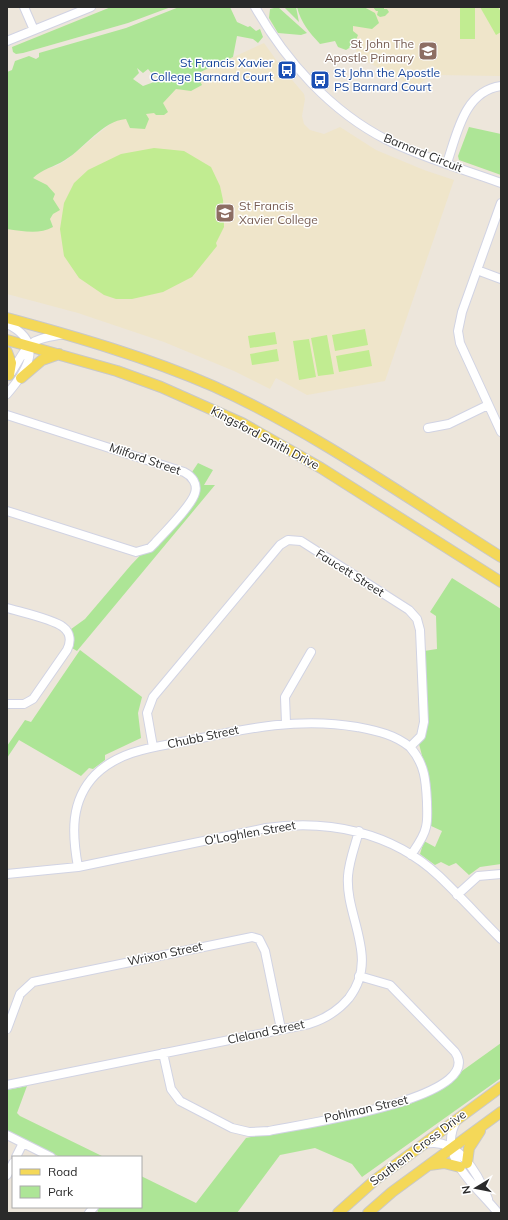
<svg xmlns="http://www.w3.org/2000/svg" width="508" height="1220" viewBox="0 0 508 1220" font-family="Mulish,sans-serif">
<rect width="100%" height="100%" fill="#ede6db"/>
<path fill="#efe5ca" d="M 344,7 L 501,7 L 501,76 L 434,75 L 427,78 L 421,83 L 418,89 L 358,57 Z
M 264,43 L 282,68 L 304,94 L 305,99 L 302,116 L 304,124 L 310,130 L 324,134 L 340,127 L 376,150 L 424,170 L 454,180 L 385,381 L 307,395 L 276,378 L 270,389 L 234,371 L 164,342 L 78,313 L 7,294 L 7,176 L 39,171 L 56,166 L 65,161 L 120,116 L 183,80 Z"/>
<path fill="#ade596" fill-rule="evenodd" d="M 111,7 L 171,7 L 128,23 L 23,53 L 16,54 L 13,52 L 12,47 Z
M 179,7 L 230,7 L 237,22 L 248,27 L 250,26 L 256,31 L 260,29 L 263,37 L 258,43 L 253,39 L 237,36 L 233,57 L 196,74 L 202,85 L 191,91 L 176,89 L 163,103 L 168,112 L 164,115 L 156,115 L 154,113 L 146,114 L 149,119 L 145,129 L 130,128 L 126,119 C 102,121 85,148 65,160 C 54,167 42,169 33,178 L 47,185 L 55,194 L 53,199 L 60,210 L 53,214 L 50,219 L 53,227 C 39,235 22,231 7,229 L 7,72 L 12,70 L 15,61 L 29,56 L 36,59 L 39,57 L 39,53 L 126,28 ZM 137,68 L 143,73 L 148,69 L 154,76 L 160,77 L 160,82 L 154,82 L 143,86 L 133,79 L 139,73 Z
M 278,7 L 307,33 L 301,35 L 278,33 L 269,18 L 270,9 Z
M 284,7 L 296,7 L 299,22 Z
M 297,7 L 364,7 L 375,13 L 379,23 L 372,29 L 353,26 L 353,31 L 358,35 L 354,45 L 346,50 L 338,47 L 335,41 L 320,44 C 309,32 301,23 297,7 Z
M 373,7 L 384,7 L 384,9 L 387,9 L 389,12 L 385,16 L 380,17 L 377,15 L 378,11 L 376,11 Z
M 469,127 L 501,134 L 501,175 L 459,160 L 458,156 Z
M 198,463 L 213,470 L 204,485 L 215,485 L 77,651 L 72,648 L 67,650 L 67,632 L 85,619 L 131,565 L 191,502 L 198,488 L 196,477 L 192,472 Z
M 452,578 L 501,609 L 501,864 L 480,867 L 469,875 L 456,863 L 449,866 L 441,862 L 435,865 L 420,854 L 424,841 L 435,847 L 442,831 L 429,825 L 425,767 L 419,744 L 427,716 L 424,651 L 437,649 L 436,616 L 430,612 Z
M 80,650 L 142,697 L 138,713 L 141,738 L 105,755 L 105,760 L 93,769 L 89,768 L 81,776 L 19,740 L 7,758 L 7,746 L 25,720 L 31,722 Z
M 501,1043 L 501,1078 L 362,1177 L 352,1164 L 315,1148 L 280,1155 L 237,1213 L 100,1213 L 97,1211 L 100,1207 L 141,1207 L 141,1176 L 196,1203 L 246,1138 L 408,1105 L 450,1084 L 462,1071 Z
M 27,1086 L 17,1113 L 20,1116 L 104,1157 L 60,1157 L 7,1131 L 7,1090 Z"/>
<path fill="#c1ec91" d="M 460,7 L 475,7 L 475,39 L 460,39 Z
M 480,7 L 498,7 L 501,12 L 501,32 L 496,35 Z
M 154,148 L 184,151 L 211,167 L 220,186 L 223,200 L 224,227 L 216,243 L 217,246 L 192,277 L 163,292 L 132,299 L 116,299 L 104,295 L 79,278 L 64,256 L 60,229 L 64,203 L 74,183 L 88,170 L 121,154 Z
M 365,329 L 368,345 L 335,351 L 332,335 Z
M 275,332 L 277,344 L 250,348 L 248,336 Z
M 327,335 L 334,374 L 318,376 L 311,338 Z
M 309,339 L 316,377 L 299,380 L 293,341 Z
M 277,349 L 279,361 L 252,365 L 250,354 Z
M 369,350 L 372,366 L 339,372 L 336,356 Z"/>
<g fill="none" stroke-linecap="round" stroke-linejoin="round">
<g stroke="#d1d3e3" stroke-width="10">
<path id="minor" d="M 24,7 L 34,30
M 255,7 C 286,61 330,111 387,140 C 423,158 463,169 501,183
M 7,41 L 91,7
M 447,163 C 457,134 464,91 501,86
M 501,203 L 462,312 L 458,331 L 460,343 L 501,432
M 477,270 L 501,279
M 7,324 C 45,342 28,370 7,394
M 11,373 C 30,342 27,340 64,334
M 7,415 L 184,472 C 192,476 198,484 195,493 C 192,505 165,532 155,543 L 150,548 L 136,552 L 7,511
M 428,428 L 449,424 L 488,405
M 7,608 C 20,612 53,619 63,627 C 71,633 71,642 67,650 L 33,699 L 24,704 L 7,704
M 286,723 L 285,697 L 311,652
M 153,747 L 147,713 L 153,697 L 280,545 L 288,540 L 301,541 L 409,610 L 417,619 L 420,630 L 424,722 L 421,736 L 410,747 C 425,764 426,781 427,802 C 427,810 428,819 426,827 C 424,837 417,846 411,855
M 78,867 C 72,834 70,801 95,775 C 121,749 158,747 192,740 C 248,728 301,717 357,727 C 377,731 394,734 410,747
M 7,874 L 78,867 L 266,828 C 328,819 392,832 439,876 C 460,896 480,918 501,939
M 457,895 L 478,876 L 501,874
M 7,1029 L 20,994 L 33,982 L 252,937 L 259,939 L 265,951 L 281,1029
M 163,1053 L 171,1089 L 180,1101 L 232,1128 L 249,1132 L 269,1131 C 295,1125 488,1099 455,1052 L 390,985 L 359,976
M 7,1085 L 309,1024 C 325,1019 338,1011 349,998 C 380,958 345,917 348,876 C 349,861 355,846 359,831
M 457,1120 C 435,1157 478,1187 498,1213
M 7,1135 L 51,1157
M 425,1144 C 457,1136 478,1173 488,1199
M 16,1157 L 23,1143
M 7,1175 L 13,1163
M 89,1213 L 94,1207"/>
</g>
<g stroke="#c8c8c8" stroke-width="12">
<path id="major" d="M 7,318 C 77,337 146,357 213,386 C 315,432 407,498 501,557
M 7,340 L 117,371 L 161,387 L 242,423 L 321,468 L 501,582
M 7,352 L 11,363 L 9,375
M 21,378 L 42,360 L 59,354
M 467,1163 L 469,1148 L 480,1131
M 429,1165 L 444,1163 L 460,1167
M 338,1213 L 375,1180 L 501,1087
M 368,1213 L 392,1192 L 501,1112"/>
</g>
<use href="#minor" stroke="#fff" stroke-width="8"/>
<use href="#major" stroke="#f4d858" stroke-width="10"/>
</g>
<defs>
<g id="school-square" transform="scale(1)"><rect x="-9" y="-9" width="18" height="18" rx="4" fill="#8d6e63" stroke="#fff"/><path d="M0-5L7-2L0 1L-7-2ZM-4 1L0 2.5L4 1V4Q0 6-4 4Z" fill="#fff"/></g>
<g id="bus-square" transform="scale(1)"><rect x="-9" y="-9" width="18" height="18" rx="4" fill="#1a4fb4" stroke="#fff"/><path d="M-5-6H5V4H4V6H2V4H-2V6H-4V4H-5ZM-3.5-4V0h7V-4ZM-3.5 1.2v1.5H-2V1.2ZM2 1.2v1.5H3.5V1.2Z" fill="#fff"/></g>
</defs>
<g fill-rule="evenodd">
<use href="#school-square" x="428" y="51"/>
<use href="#bus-square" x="287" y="70"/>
<use href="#bus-square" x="320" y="80"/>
<use href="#school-square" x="225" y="213"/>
</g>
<g text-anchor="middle" stroke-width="3" stroke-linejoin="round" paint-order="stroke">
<g font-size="12" fill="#785e54" stroke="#fff" text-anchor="end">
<text x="414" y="48">St John The<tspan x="414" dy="14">Apostle Primary</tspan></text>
<text x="239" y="210" text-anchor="start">St Francis<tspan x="239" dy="14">Xavier College</tspan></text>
</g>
<g font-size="12" fill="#164399" stroke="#fff" text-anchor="end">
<text x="273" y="67">St Francis Xavier<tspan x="273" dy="14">College Barnard Court</tspan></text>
<text x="334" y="77" text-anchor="start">St John the Apostle<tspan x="334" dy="14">PS Barnard Court</tspan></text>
</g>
<g font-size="12" fill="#2a2a2a" stroke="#fff">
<text transform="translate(423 153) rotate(22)" y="4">Barnard Circuit</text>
<text transform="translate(265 438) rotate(28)" y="4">Kingsford Smith Drive</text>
<text transform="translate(145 459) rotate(19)" y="4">Milford Street</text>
<text transform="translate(350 573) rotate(32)" y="4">Faucett Street</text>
<text transform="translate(203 737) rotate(-12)" y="4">Chubb Street</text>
<text transform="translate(250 833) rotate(-10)" y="4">O'Loghlen Street</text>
<text transform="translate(165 954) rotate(-12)" y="4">Wrixon Street</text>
<text transform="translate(266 1032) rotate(-12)" y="4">Cleland Street</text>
<text transform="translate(366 1109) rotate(-13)" y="4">Pohlman Street</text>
<text transform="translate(418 1148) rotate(-37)" y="4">Southern Cross Drive</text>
</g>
</g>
<rect width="508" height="1220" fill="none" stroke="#2a2a2a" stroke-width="16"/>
<rect x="12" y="1156" width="130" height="52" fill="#ffffff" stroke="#aaaaaa"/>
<rect x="20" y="1169" width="20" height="6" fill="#f4d858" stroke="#aaaaaa"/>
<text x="48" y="1176" font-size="12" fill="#2a2a2a">Road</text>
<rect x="20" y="1186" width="20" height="12" fill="#ade596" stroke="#aaaaaa"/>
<text x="48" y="1196" font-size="12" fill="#2a2a2a">Park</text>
<g transform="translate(476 1188) rotate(260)" stroke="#ffffff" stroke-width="3" paint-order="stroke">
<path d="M0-3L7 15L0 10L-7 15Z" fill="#2a2a2a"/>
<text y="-6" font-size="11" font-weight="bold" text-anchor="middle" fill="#2a2a2a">N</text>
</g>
</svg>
